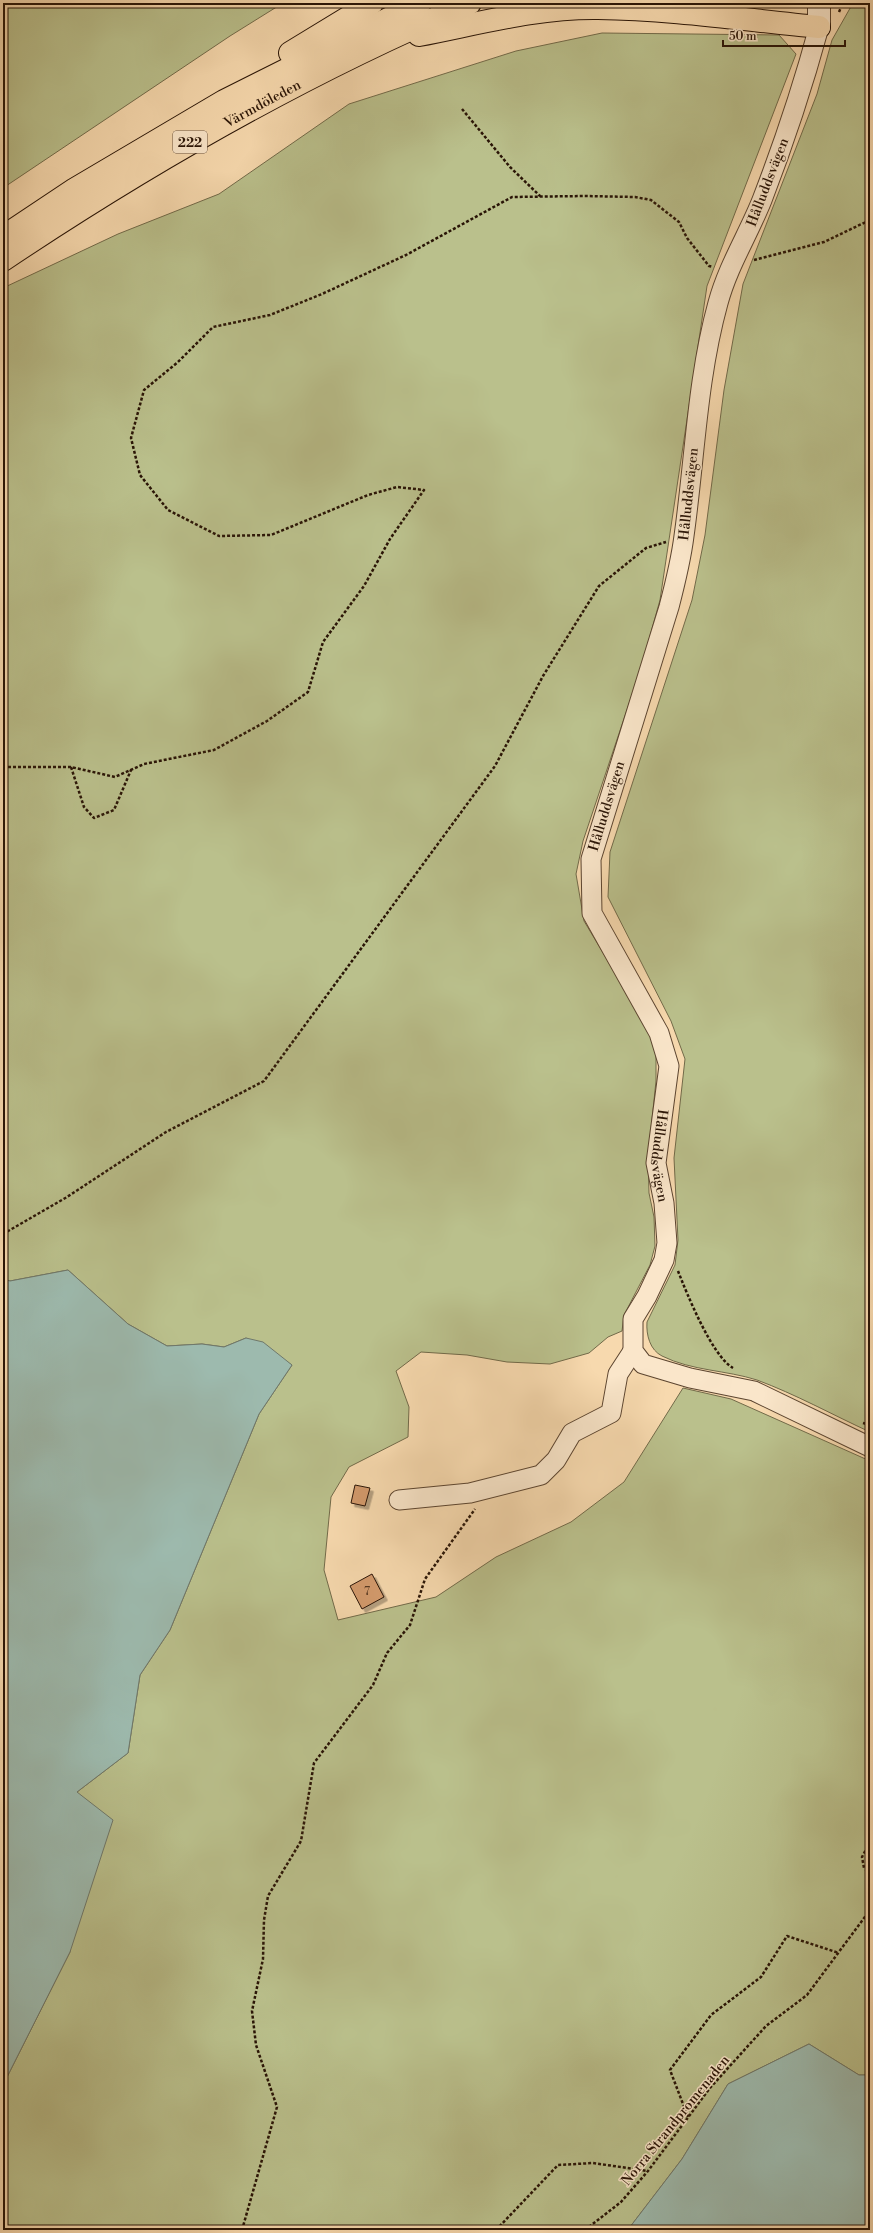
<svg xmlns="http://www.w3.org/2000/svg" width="873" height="2233" viewBox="0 0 873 2233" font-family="'Libre Bodoni',serif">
<defs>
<filter id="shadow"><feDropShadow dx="3.5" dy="3.5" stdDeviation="0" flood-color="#0004"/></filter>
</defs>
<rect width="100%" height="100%" fill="#f7d9ae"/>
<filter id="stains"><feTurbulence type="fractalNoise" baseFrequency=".005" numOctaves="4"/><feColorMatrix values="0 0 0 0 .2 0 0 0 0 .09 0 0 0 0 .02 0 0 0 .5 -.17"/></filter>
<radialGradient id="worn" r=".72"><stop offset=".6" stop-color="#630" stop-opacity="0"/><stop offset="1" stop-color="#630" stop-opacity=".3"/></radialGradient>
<path fill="#bac08c" stroke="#726a49" d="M 3,3 L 283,3 L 230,36 L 3,188 Z
M 853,3 L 870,3 L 870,1432 C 833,1415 795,1394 757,1380 C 726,1370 692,1371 662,1356 C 650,1350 646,1335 647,1322 L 675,1265 L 678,1240 L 674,1158 L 685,1059 L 671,1021 L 608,897 L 610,852 L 692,600 L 705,535 L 724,390 L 743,284 L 817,94 L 832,40 Z
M 602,33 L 779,35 L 796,54 L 707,286 L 660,600 L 641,668 L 583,841 L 576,874 L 584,921 L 648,1028 L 656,1049 L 656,1081 L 648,1158 L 649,1193 L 654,1217 L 655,1246 L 650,1265 L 624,1315 L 622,1331 L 608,1337 L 589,1353 L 550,1364 L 507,1362 L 467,1355 L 421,1352 L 396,1371 L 409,1407 L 408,1437 L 349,1467 L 331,1497 L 324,1570 L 338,1620 L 436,1597 L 496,1557 L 571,1522 L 624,1482 L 683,1388 L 731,1399 L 870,1461 L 870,2075 L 859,2075 L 809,2044 L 728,2084 L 682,2159 L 630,2227 L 626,2230 L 3,2230 L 3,2085 L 70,1952 L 77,1792 L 128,1753 L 140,1675 L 170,1630 L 259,1414 L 292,1365 L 246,1338 L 224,1347 L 202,1344 L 167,1346 L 128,1324 L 68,1270 L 10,1281 L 3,1279 L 3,288 L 118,234 L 219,194 L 349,104 L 516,51 Z"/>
<path fill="#9dbaae" stroke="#6f786b" d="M 68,1270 L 128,1324 L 167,1346 L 202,1344 L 224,1347 L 246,1338 L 263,1342 L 292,1365 L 259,1414 L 170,1630 L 140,1675 L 128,1753 L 77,1792 L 113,1820 L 70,1952 L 3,2085 L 3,1279 L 10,1281 Z
M 809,2044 L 859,2075 L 870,2075 L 870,2230 L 626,2230 L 630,2227 L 682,2159 L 728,2084 Z"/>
<path fill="#d49b6d" stroke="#291406" filter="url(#shadow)" d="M 355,1485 L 370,1488 L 365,1506 L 351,1503 Z
M 372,1574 L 384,1597 L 362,1609 L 350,1586 Z"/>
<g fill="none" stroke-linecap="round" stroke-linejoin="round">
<g stroke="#5c4530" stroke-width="21">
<g id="minor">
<path id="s1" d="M 819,27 C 803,86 784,143 762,200 C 748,235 728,266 718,303 C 697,379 695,458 684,536 C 681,560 675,584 669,607 L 591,859 L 592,913 L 659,1033 L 669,1066 L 656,1163 L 664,1203 L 667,1243 L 664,1260 L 647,1296 L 633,1319 L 633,1351 L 643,1364 L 690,1378 L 754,1391 L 870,1447"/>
<path d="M 399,1500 L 470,1493 L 541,1475 L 556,1460 L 572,1433 L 611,1413 L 618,1374 L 633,1351"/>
</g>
</g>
<g stroke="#5c4530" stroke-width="24">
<path id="tertiary" d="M 819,27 L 819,3"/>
</g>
<g stroke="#291406" stroke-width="24">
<g id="motorway">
<path d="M 419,35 C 477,24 538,7 598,8 C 672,9 746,20 819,27"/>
<path d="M 290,53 L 372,3"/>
<path d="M 3,237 L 75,189 L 224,101 L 420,3"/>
<path id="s2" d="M 3,260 C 151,161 305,73 470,3"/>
</g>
</g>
<path stroke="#291406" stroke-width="2.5" stroke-dasharray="3 2" stroke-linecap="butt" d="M 839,12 L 843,3
M 462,109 L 510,167 L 540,196
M 754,260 L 824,242 L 870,220
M 3,767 L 71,767 L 115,777 L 144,764 L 214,750 L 267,721 L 308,692 L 323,642 L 364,586 L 390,539 L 424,490 L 397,487 L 368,495 L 271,535 L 219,536 L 168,510 L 140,475 L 131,438 L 144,390 L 178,362 L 213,327 L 270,315 L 322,294 L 406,255 L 512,197 L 585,196 L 635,197 L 651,200 L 679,222 L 687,238 L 709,266 L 713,267
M 71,767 L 84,807 L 94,818 L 114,810 L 131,770
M 3,1234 L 67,1197 L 166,1132 L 264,1081 L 495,766 L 543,676 L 599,586 L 646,548 L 666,542
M 678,1271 C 687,1294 712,1356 733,1368
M 863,1423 L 870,1425
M 870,1842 L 862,1857 L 864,1868 L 870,1873
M 688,2117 L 670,2070 L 711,2015 L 761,1977 L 787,1936 L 839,1953
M 242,2230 L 277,2107 L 256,2045 L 252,2011 L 263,1959 L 264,1920 L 268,1896 L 301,1841 L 314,1763 L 373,1685 L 387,1653 L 410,1625 L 425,1579 L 475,1509
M 496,2230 L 558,2165 L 593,2163 L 648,2171
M 585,2230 L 621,2202 L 648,2171 L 710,2088 L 766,2026 L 807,1995 L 870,1910"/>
<use href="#minor" stroke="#fae6ca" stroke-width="19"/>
<use href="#tertiary" stroke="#fae6ca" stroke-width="22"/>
<use href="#motorway" stroke="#f7d9ae" stroke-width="22"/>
</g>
<g text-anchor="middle" stroke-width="3" stroke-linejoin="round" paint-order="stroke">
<g font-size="12" fill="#543620">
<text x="367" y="1595">7</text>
</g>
<rect fill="#fae6ca" stroke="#685341" stroke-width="1" x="173" y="131" width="34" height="22" rx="3"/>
<g font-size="13" font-weight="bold" fill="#291406">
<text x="190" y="147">222</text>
</g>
<g font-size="14" fill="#291406" stroke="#fae6ca">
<text dy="5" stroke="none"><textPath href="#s2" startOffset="303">Värmdöleden</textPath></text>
<text transform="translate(767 182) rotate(-69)" y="5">Hålluddsvägen</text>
<text transform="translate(688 494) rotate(-84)" y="5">Hålluddsvägen</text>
<text transform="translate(606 806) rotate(-73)" y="5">Hålluddsvägen</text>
<text dy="5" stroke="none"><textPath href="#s1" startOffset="1183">Hålluddsvägen</textPath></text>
<text transform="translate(675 2120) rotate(-51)" y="5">Norra Strandpromenaden</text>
</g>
</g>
<rect width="873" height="2233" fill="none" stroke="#f7d9ae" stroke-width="16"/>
<rect x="4" y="4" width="865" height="2225" fill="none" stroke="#291406" stroke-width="2"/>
<rect x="8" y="8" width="857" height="2217" fill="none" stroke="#291406"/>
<path d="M723 40v6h122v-6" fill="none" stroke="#291406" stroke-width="2"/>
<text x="729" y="40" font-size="12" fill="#291406" stroke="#fae6ca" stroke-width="3" paint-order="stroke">50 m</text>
<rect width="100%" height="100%" filter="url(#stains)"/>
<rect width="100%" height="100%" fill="url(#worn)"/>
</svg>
